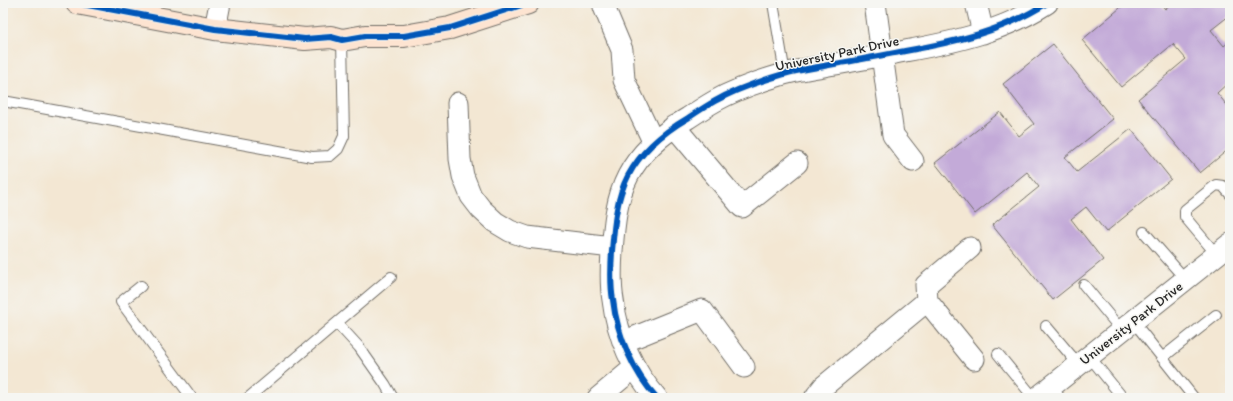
<svg xmlns="http://www.w3.org/2000/svg" width="1233" height="401" viewBox="0 0 1233 401" font-family="Itim,sans-serif">
<rect width="100%" height="100%" fill="#f6f6f2"/>
<filter id="ink" filterUnits="userSpaceOnUse"><feTurbulence type="fractalNoise" baseFrequency=".025" numOctaves="2"/><feDisplacementMap in="SourceGraphic" scale="8" xChannelSelector="R" yChannelSelector="G"/><feConvolveMatrix kernelMatrix="1 2 1 2 8 2 1 2 1" color-interpolation-filters="sRGB"/></filter>
<filter id="wash" filterUnits="userSpaceOnUse"><feTurbulence type="fractalNoise" baseFrequency=".012" numOctaves="4" result="noise"/><feDisplacementMap in="SourceGraphic" scale="16" xChannelSelector="R" yChannelSelector="G"/><feGaussianBlur stdDeviation="0.9" result="paint"/><feColorMatrix in="noise" values="0 0 0 0 0 0 0 0 0 0 0 0 0 0 0 0 0 1.4 0 .05"/><feComposite in="paint" operator="in"/></filter>
<g filter="url(#wash)">
<rect width="100%" height="100%" fill="#f3e7d3"/>
<g id="blocks">
<path fill="#c3aad8" d="M 1126,3 L 1160,3 L 1165,9 L 1172,3 L 1230,3 L 1230,15 L 1211,30 L 1224,46 L 1230,41 L 1230,81 L 1217,93 L 1230,109 L 1230,148 L 1200,173 L 1138,99 L 1186,59 L 1173,44 L 1121,87 L 1082,40 Z
M 1053,44 L 1113,119 L 1065,157 L 1077,172 L 1131,129 L 1171,179 L 1106,232 L 1086,207 L 1071,219 L 1103,260 L 1053,300 L 992,225 L 1039,187 L 1027,172 L 975,214 L 935,163 L 1000,112 L 1019,136 L 1034,124 L 1003,84 Z"/>
</g>
</g>
<g filter="url(#ink)">
<use href="#blocks" fill-opacity="0" stroke="#716d66" stroke-width="1"/>
<g fill="none" stroke-linecap="round" stroke-linejoin="round">
<g stroke="#716d66" stroke-width="12">
<path id="lane" d="M 773,3 L 785,74
M 3,101 L 312,157 L 330,156 L 338,149 L 344,136 L 342,40
M 1144,232 L 1186,280
M 1216,254 L 1185,217 L 1185,210 L 1216,185 L 1223,186 L 1230,194
M 1084,285 L 1122,331
M 141,286 L 121,302 L 192,398
M 1133,321 L 1194,398
M 337,323 L 359,347 L 385,384 L 393,398
M 1046,326 L 1079,365
M 998,354 L 1034,398
M 1089,356 L 1123,398
M 1162,358 L 1216,315
M 1051,387 L 1060,398
M 248,398 L 391,277"/>
</g>
<g stroke="#716d66" stroke-width="23">
<path id="street" d="M 875,3 L 893,135 L 913,161
M 976,3 L 983,33
M 604,7 L 622,50 L 624,80 L 654,143
M 215,29 L 220,3
M 458,103 L 460,159 L 463,176 L 471,196 L 481,209 L 495,222 L 510,231 L 527,237 L 612,247
M 674,126 L 742,207 L 797,163
M 970,248 L 926,285 L 927,301 L 974,359
M 623,342 L 702,310 L 744,367
M 598,398 L 635,367
M 657,398 C 633,372 617,335 613,300 C 610,284 611,267 612,251 C 614,226 616,199 628,176 C 641,151 664,132 688,118 C 697,112 706,106 715,101 C 736,89 760,81 784,74 C 798,70 814,68 829,65 C 854,61 879,56 905,51 C 955,42 1004,31 1047,3
M 815,398 L 817,395 L 824,386 L 927,301
M 1037,398 L 1230,244"/>
</g>
<g stroke="#716d66" stroke-width="24">
<path id="secondary" d="M 77,3 L 215,29 L 305,39 L 331,37 L 342,40 L 365,36 L 404,36 L 450,28 L 528,3"/>
</g>
<use href="#lane" stroke="#fff" stroke-width="10"/>
<use href="#street" stroke="#fff" stroke-width="21"/>
<use href="#secondary" stroke="#fde4d1" stroke-width="22"/>
<g stroke="#f6f6f2" stroke-width="8">
<path id="cycleway" d="M 77,3 L 215,29 L 305,39 L 331,37 L 342,40 L 365,36 L 404,36 L 450,28 L 528,3
M 657,398 C 633,372 617,335 613,300 C 610,284 611,267 612,251 C 614,226 616,199 628,176 C 641,151 664,132 688,118 C 697,112 706,106 715,101 C 736,89 760,81 784,74 C 798,70 814,68 829,65 C 854,61 879,56 905,51 C 955,42 1004,31 1047,3"/>
</g>
<use href="#cycleway" stroke="#0057b8" stroke-width="6"/>
</g>
</g>
<g text-anchor="middle" stroke-width="3" stroke-linejoin="round" paint-order="stroke">
<g font-size="14" fill="#2b2b2b" stroke="#f6f6f2">
<text transform="translate(837 53) rotate(-12)" y="5">University Park Drive</text>
<text transform="translate(1131 323) rotate(-38)" y="5">University Park Drive</text>
</g>
</g>
<rect width="1233" height="401" fill="none" stroke="#f6f6f2" stroke-width="16"/>
</svg>
